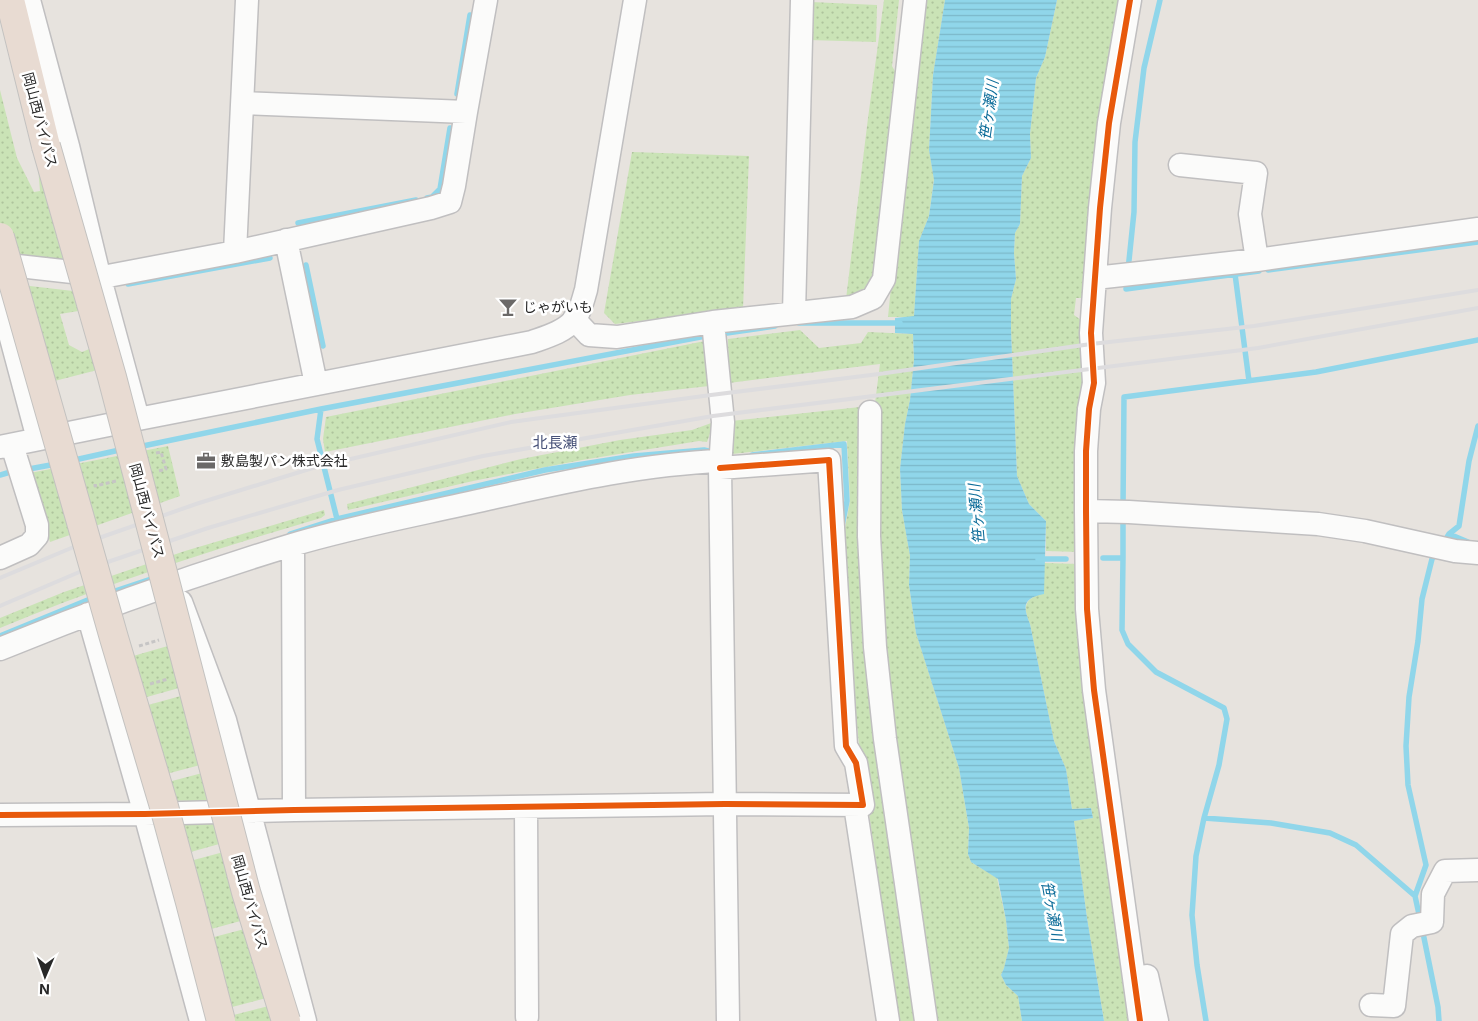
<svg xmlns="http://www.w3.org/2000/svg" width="1478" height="1021" viewBox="0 0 1478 1021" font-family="Inter,'Noto Sans JP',sans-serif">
<defs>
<pattern id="grass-dots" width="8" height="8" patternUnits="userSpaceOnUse" patternTransform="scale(1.25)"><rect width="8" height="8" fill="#cae3b6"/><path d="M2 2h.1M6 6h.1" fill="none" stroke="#aec39c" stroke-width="1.8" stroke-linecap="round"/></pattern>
<pattern id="water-rules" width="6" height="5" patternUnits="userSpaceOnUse" patternTransform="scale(1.25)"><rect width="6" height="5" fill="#90d6ea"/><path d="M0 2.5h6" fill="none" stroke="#7cb8c9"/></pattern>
</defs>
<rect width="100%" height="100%" fill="#e7e3de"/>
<path fill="url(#grass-dots)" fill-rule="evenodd" d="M 884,0 L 899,0 L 892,66 L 897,75 L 877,271 L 867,289 L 846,299 L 868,118 Z
M 920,0 L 945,0 L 933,75 L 929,150 L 934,179 L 929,216 L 919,241 L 914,317 L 888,317 Z
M 1057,0 L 1123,0 L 1086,298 L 1076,298 L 1074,315 L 1081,320 L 1083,378 L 1079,552 L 1046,551 L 1046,521 L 1029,504 L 1017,476 L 1011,330 L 1011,299 L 1016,279 L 1014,253 L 1015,233 L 1020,224 L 1022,176 L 1031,158 L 1030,134 L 1036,78 L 1045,57 Z
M 811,2 L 877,5 L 876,42 L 809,40 Z
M 0,90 L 17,158 L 34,192 L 40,191 L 37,153 L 89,264 L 0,253 Z
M 632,152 L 749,156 L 743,309 L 615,324 L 604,313 Z
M 4,283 L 99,294 L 103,307 L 60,314 L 69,345 L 82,352 L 111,340 L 117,365 L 35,386 Z
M 800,330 L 819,348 L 861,343 L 868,332 L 913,334 L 914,360 L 910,400 L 905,424 L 900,469 L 902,510 L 910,556 L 909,585 L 916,633 L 959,768 L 969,828 L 968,854 L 971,862 L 997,878 L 1006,920 L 1009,948 L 1004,968 L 1001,975 L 1006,985 L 1018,996 L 1022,1021 L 930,1021 L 879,645 L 875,403 L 880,364 L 729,383 L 728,339 Z
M 705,341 L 709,386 L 630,395 L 515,414 L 325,452 L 323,439 L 326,417 Z
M 860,407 L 866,418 L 865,536 L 921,1021 L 899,1021 L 859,744 L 849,647 L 843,539 L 850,501 L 847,441 L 732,454 L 731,421 Z
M 714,422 L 707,442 L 699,441 L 582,460 L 473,481 L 348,510 L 347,504 L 521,459 L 620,440 L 692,430 Z
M 168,446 L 180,496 L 50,542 L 30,473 Z
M 324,510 L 325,515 L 321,518 C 212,550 104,584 0,628 L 0,618 L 64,592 L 185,551 Z
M 1044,563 L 1079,564 L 1133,1021 L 1104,1021 L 1087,918 L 1074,821 L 1093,818 L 1091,808 L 1072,809 L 1066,769 L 1054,741 L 1030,624 C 1022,606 1025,598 1044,593 Z
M 192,639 L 217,713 L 240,796 L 240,800 L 237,802 L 150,800 L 147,795 L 109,663 ZM 204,681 L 206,689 L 130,710 L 129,702 ZM 223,759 L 225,767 L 153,786 L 151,778 Z
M 173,822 L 237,822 L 243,825 L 249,833 L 300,1021 L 208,1021 L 187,950 L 158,837 C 160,828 164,826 173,822 ZM 244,837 L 246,846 L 175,865 L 173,857 ZM 266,914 L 268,923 L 195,942 L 193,934 ZM 290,992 L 292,1000 L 214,1020 L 213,1012 Z"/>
<path fill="url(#water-rules)" d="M 945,0 L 1057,0 L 1045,57 L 1036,78 L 1030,134 L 1031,158 L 1022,176 L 1020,224 L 1015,233 L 1014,253 L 1016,279 L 1011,299 L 1011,330 L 1017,476 L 1029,504 L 1046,521 L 1044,594 C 1024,598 1022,605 1030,624 L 1054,741 L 1066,769 L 1072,809 L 1091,808 L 1093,818 L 1074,821 L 1087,918 L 1104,1021 L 1022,1021 L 1018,996 L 1006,985 L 1001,975 L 1004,968 L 1009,948 L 1006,920 L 998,879 L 971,862 L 968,854 L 969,828 L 959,768 L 916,633 L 909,585 L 910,556 L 902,510 L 900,469 L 905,424 L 910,400 L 914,360 L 913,334 L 895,333 L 895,318 L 914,316 L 919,241 L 929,216 L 934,180 L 929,150 L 933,75 Z"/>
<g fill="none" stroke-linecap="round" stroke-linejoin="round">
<path stroke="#90d6ea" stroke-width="5.5" d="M 457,94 L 470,15
M 427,198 L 432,197 L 440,189 L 450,128
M 298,223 L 416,200
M 306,265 L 323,346
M 1128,270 L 1134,212 L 1135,142 L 1144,68 L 1160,0
M 1268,270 L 1478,242
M 1235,274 L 1249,381
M 1127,279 L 1126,289 L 1259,271
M 128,284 L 270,258
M 799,323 L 900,323
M 720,334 L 775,326
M 321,409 L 317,439 L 337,519
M 138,447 L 321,409 L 711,335
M 752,455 L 844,444 L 847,501 L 842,526
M 70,461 L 124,449
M 29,469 L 56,464
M 0,475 L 7,473
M 1123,508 L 1124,397 L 1316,372 L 1478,340
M 290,534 L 337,519 L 545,470 L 634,456 L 704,450 L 713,452
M 1449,534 L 1468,542
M 1444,542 L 1449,534 L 1459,526 L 1469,461 L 1478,426
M 1103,558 L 1123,558 L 1122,630 L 1128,644 L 1156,672 L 1224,708 L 1227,719 L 1219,765 L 1204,818 L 1196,856 L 1192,915 L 1197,965 L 1206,1021
M 1123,558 L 1123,517
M 1038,559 L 1066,559
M 109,593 L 157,577
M 0,636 L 95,597
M 1204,818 L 1271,823 L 1330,833 L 1356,845 L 1415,896
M 1420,919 L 1415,896 L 1426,865 L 1408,785 L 1406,746 L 1409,697 L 1418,641 L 1422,599 L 1432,559 L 1437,552
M 1422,928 L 1438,1007 L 1439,1021"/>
<g stroke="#c0bfc0" stroke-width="25">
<path id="minor" d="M 29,0 L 68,146 L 99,275 L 138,419
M 1130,0 L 1109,123 L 1100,208 L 1091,333 L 1094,383 L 1089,409 L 1086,451 L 1086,511 L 1087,609 L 1094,690 L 1140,1021
M 243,103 L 466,112 L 486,0
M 1180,165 L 1256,173 L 1250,214 L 1257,260
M 286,240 L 316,384
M 235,252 L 247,0
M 0,264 L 108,276 L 235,252 L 431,208 L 450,202 L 454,186 L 466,112
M 1095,278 L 1257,260 L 1478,229
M 0,297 L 38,439
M 794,313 L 802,0
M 574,319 L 589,335 L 617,337 L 713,322 L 852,307 L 873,298 L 884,279 L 915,0
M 713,322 L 723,422 L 720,468 L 728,1021
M 870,412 L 869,536 L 875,647 L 885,739 L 926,1021
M 0,447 L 138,419 L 532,342 C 546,337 564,332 574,320 C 581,312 583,299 586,290 L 635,0
M 1086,511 L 1129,512 L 1318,524 L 1365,531 L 1455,551 L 1478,553
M 293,545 L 294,810
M 0,558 L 29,545 L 37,536 L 37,525 L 12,445
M 181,602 L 225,720 L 305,1021
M 88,614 L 145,814 L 201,1021
M 0,649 C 95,610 193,575 292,545 C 355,526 422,514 487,499 C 564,482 642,464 721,461
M 855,805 L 888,1021
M 526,807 L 527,1017
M 0,815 L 145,814 L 294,810 L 725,804 L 863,805 L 856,763 L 846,746 L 829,460 L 720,468
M 1147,976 L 1157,1021
M 1371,1005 L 1394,1006 L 1402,934 L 1412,926 L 1432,922 L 1433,894 L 1445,871 L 1478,870"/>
</g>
<g stroke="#c3c2c0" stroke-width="30">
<path id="highway" d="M 10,0 L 46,146"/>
</g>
<path stroke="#c6c5c5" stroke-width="3" stroke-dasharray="4 2.5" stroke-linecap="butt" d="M 156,453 L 161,452 L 166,469 L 159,471
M 95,484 L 95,486 L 116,481
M 139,646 L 159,640
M 150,684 L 168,679"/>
<use href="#minor" stroke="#fbfbfa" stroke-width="22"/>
<use href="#highway" stroke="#e8dbd2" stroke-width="28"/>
<path stroke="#dddcde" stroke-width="4" d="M 0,578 L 76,546 L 199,503 L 316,467 L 511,422 L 711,395 L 879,374 L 1091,344 L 1254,326 L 1478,290
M 0,606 L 84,570 L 208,528 L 338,490 L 483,456 L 713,416 L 1258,348 L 1478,308"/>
<g stroke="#c3c2c0" stroke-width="30" stroke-linecap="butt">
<path id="highway-bridge" d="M 46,146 L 112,377 L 246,892 L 286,1021
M 0,237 L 114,638 L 163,803 L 190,902 L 221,1021"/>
</g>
<use href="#highway-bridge" stroke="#e8dbd2" stroke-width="28"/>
<g stroke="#fff" stroke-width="9">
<path id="cycleway" d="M 1130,0 L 1109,123 L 1100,208 L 1091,333 L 1094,383 L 1089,409 L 1086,451 L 1086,511 L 1087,609 L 1094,690 L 1140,1021
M 0,815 L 145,814 L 294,810 L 725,804 L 863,805 L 856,763 L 846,746 L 829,460 L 720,468"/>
</g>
<use href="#cycleway" stroke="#e8590c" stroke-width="6"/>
</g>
<defs>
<g id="bar-bare" transform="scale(1.5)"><path d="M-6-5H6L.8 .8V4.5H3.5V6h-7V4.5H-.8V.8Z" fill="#6b6968" stroke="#fff" stroke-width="2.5" paint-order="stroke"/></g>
<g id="office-bare" transform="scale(1.5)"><path d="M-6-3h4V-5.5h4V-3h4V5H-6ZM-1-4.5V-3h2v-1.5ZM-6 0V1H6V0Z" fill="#6b6968" stroke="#fff" stroke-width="2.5" paint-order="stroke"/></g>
</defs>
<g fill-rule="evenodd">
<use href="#bar-bare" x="508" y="307"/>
<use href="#office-bare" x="206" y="461"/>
</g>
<g text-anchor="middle" stroke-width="5" stroke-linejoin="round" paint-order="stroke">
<g font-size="14" fill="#282828" stroke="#fff">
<text transform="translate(40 120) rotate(75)" y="5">岡山西バイパス</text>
<text transform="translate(147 511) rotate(75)" y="5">岡山西バイパス</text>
<text transform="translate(250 902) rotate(74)" y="5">岡山西バイパス</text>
</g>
<g font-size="14" fill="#282828" stroke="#fff" text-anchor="start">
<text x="523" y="312">じゃがいも</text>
<text x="221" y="466">敷島製パン株式会社</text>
</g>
<g font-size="15" font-style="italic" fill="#0c6c99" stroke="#fff">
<text transform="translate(989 110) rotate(-82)" y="5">笹ヶ瀬川</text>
<text transform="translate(977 514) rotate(-95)" y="5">笹ヶ瀬川</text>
<text transform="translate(1052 911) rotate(80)" y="5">笹ヶ瀬川</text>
</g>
<g font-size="15" fill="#495379" stroke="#fff">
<text x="555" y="448">北長瀬</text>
</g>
</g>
<g transform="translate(45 976) rotate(182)" stroke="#ffffff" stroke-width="4" paint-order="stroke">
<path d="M0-4L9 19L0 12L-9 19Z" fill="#282828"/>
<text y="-8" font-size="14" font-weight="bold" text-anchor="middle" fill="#282828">N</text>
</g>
</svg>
